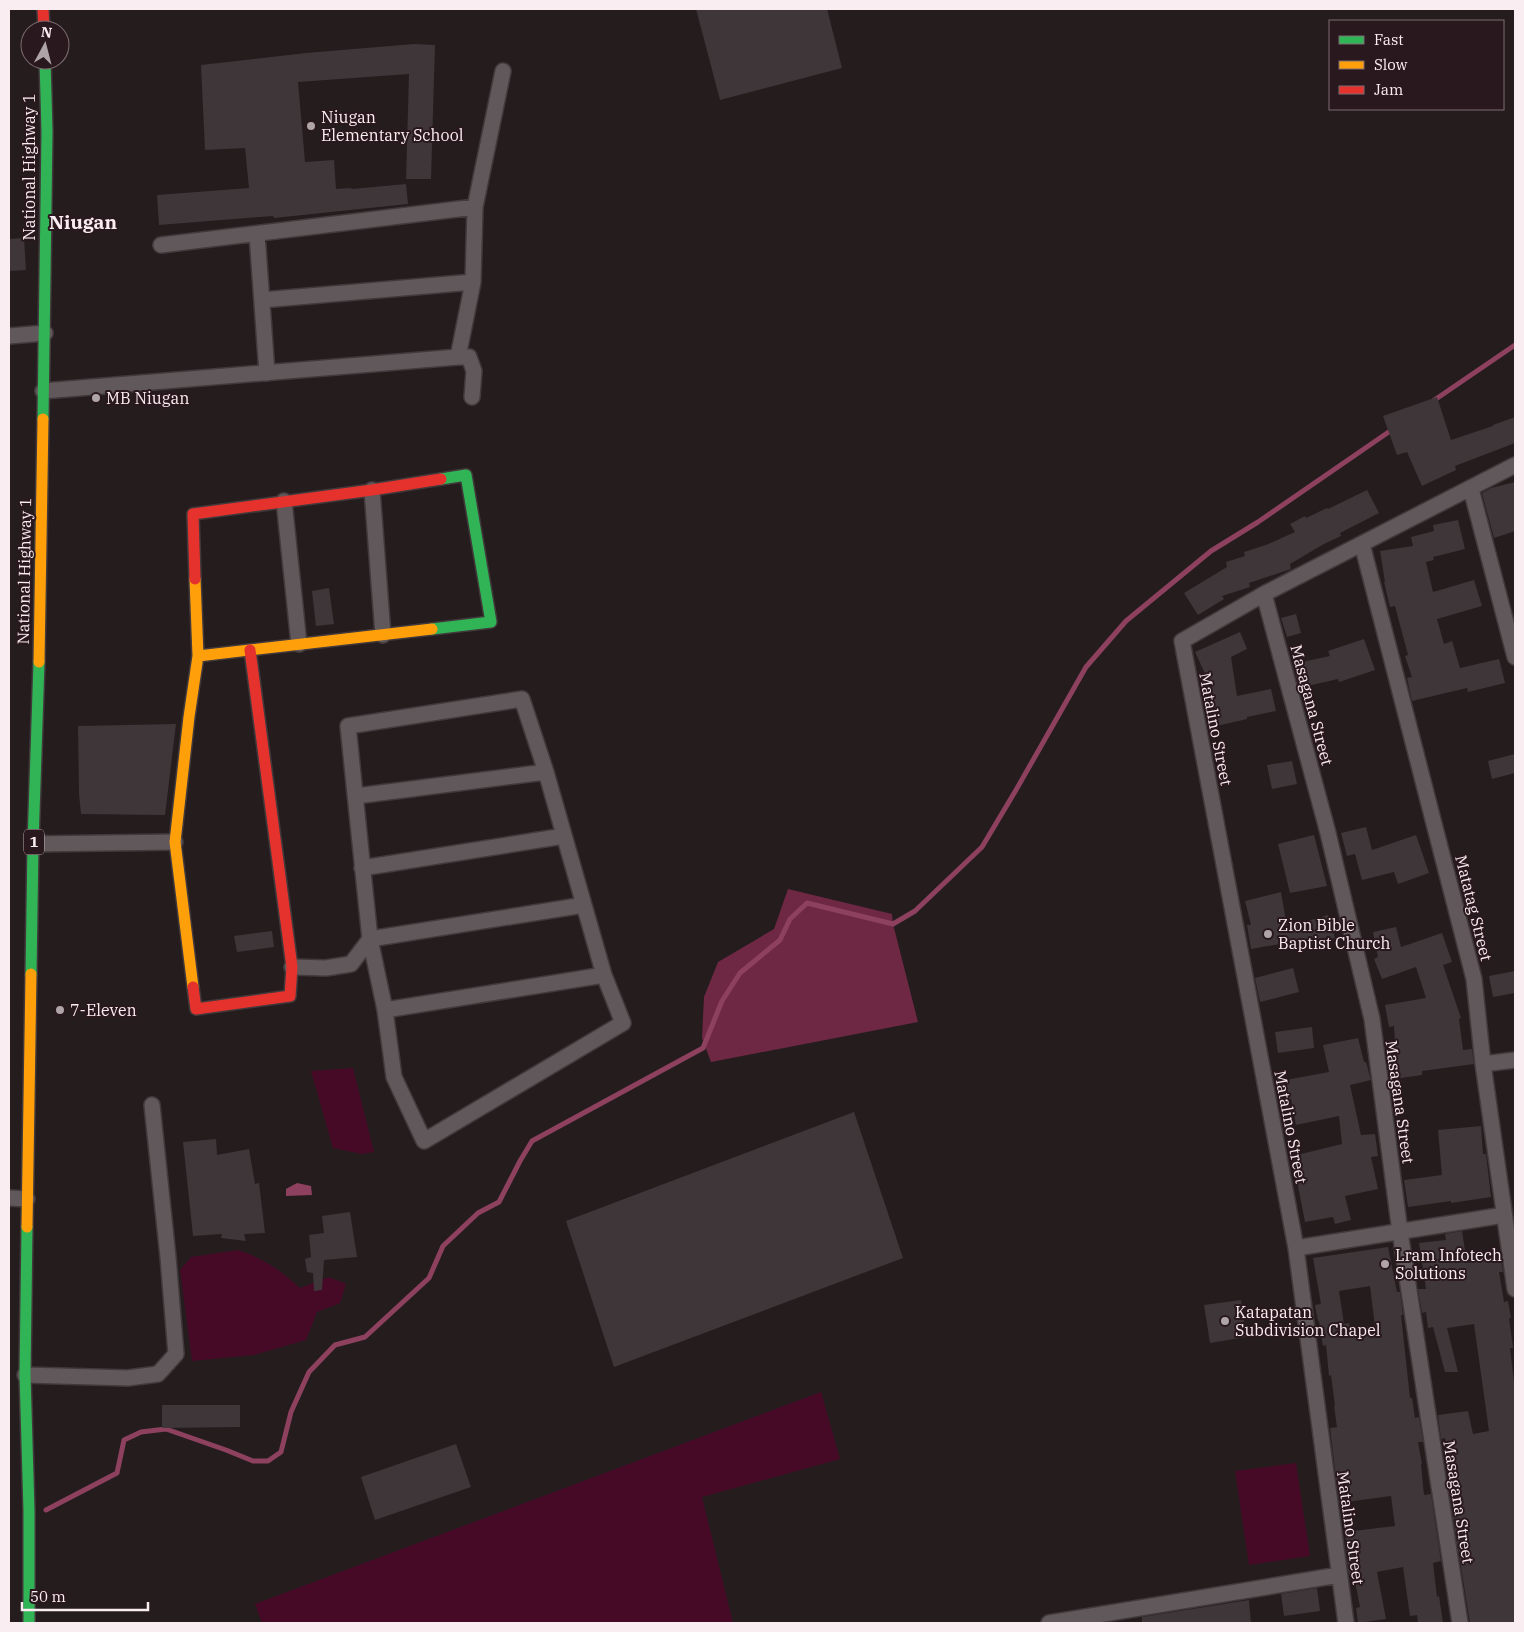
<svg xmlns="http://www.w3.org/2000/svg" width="1524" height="1632" viewBox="0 0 1524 1632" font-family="'IBM Plex Serif',serif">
<rect width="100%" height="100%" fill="#251c1e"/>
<path fill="#460a27" d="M 353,1068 L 374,1152 L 362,1154 L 333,1148 L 311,1071 Z
M 238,1250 C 264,1259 279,1269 300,1288 L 329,1277 L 346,1284 L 340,1303 L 317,1312 L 306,1340 L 254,1355 L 192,1361 L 180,1270 L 191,1257 Z
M 821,1392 L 840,1459 L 702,1497 L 733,1623 L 262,1623 L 255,1604 Z
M 1296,1463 L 1310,1556 L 1249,1565 L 1235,1471 Z"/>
<path fill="#6e2844" d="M 788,889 L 892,914 L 893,924 L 918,1022 L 711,1062 L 702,1038 L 704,997 L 718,962 L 774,929 Z"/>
<path fill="#8d415e" d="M 297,1183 L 311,1186 L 312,1195 L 286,1196 L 286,1189 Z"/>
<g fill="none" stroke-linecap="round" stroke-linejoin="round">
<path stroke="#8d415e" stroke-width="5" d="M 1433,401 L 1515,345
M 46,1510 L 117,1473 L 124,1440 L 141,1432 L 166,1429 L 226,1450 L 253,1461 L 268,1461 L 281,1452 L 291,1412 L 309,1372 L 335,1345 L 365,1337 L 429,1278 L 443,1246 L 478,1213 L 499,1202 L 520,1161 L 532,1141 L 703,1048 L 722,1001 L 740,973 L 780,940 L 790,919 L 807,903 L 893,924 L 915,911 L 982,847 L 1016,790 L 1086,667 L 1126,621 L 1211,551 L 1258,522 L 1393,429"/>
</g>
<path fill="#3e3638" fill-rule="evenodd" d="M 696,9 L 827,9 L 842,68 L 720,100 Z
M 414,44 L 435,45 L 431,179 L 406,179 L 409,74 L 298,82 L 305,162 L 334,160 L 336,189 L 351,188 L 352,189 L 406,184 L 408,204 L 274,218 L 273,216 L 159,225 L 157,195 L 249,188 L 245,148 L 205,150 L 201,65 L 306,53 Z
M 24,238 L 26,270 L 9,271 L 9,239 Z
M 1437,397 L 1451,440 L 1493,426 L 1493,425 L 1515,417 L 1515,443 L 1455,466 L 1456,470 L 1422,486 L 1407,452 L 1397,455 L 1383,416 Z
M 1515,482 L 1515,531 L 1494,538 L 1482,493 L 1491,488 Z
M 1367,490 L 1379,513 L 1340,533 L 1341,536 L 1324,544 L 1290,564 L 1291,569 L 1249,583 L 1250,587 L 1222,596 L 1224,599 L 1198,615 L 1184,593 L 1227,567 L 1226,562 L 1245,556 L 1244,552 L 1266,545 L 1295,532 L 1290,524 L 1305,516 L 1306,518 L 1327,508 L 1328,509 Z
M 1458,520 L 1465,549 L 1433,557 L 1434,560 L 1426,562 L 1433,592 L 1474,580 L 1482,606 L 1437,619 L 1444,644 L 1452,641 L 1460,668 L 1499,659 L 1505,683 L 1468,692 L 1467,688 L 1412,701 L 1407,678 L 1412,677 L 1405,656 L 1408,655 L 1395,606 L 1390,607 L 1384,582 L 1385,582 L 1380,551 L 1413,546 L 1411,537 L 1434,531 L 1433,525 Z
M 329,588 L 334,624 L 316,626 L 312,591 Z
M 1296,614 L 1301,633 L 1287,637 L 1281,618 Z
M 1240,632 L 1247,649 L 1231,657 L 1237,696 L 1271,689 L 1276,711 L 1247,717 L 1247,719 L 1208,728 L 1200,681 L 1208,680 L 1195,652 Z
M 1364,639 L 1375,670 L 1339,682 L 1338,679 L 1299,688 L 1293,664 L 1330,656 L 1328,651 Z
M 176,724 L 165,815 L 81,814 L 79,794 L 78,726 Z
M 1515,754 L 1515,773 L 1492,779 L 1488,761 Z
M 1292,761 L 1297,784 L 1272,789 L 1267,765 Z
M 1366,827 L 1372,850 L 1416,835 L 1429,873 L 1398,884 L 1394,872 L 1362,880 L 1355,854 L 1347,856 L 1341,833 Z
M 1314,835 L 1327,886 L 1290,893 L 1278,844 Z
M 1281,892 L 1287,927 L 1328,915 L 1335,938 L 1304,947 L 1302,940 L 1251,949 L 1247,925 L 1251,925 L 1245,901 Z
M 1396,927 L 1401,947 L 1442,933 L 1452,962 L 1443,965 L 1461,1018 L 1459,1019 L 1463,1050 L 1472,1049 L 1474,1064 L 1422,1071 L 1422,1075 L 1394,1079 L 1391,1059 L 1396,1059 L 1394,1026 L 1389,1027 L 1385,1005 L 1426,998 L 1416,967 L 1382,979 L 1374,959 L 1378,957 L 1373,932 Z
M 272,931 L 274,947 L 237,952 L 234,936 Z
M 1293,968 L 1299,992 L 1260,1002 L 1255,978 Z
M 1515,971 L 1515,993 L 1493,997 L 1489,976 Z
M 1312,1027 L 1314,1048 L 1278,1053 L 1275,1032 Z
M 1358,1038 L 1364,1062 L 1366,1062 L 1371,1080 L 1350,1085 L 1361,1135 L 1375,1134 L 1378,1156 L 1371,1157 L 1378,1189 L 1345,1196 L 1351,1220 L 1335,1224 L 1333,1217 L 1305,1222 L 1297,1181 L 1299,1181 L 1293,1156 L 1342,1144 L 1339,1116 L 1296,1125 L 1291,1099 L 1278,1102 L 1275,1082 L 1329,1072 L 1323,1045 Z
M 854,1112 L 903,1258 L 614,1367 L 566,1221 Z
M 1481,1126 L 1483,1154 L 1486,1154 L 1491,1197 L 1451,1203 L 1451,1201 L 1408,1207 L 1404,1180 L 1442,1175 L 1438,1130 Z
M 216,1139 L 217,1155 L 249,1149 L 255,1184 L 259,1183 L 265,1233 L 244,1234 L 246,1241 L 221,1238 L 222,1234 L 193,1236 L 183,1142 Z
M 350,1212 L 357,1257 L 324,1260 L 322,1290 L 314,1291 L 313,1273 L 307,1272 L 305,1259 L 311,1257 L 309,1235 L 324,1233 L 322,1216 Z
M 1462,1231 L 1467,1263 L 1501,1259 L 1503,1272 L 1499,1272 L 1504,1302 L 1508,1301 L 1511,1318 L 1509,1318 L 1513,1348 L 1510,1348 L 1514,1382 L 1515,1382 L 1515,1623 L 1470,1623 L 1449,1492 L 1452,1490 L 1445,1438 L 1441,1439 L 1438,1415 L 1468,1411 L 1473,1434 L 1489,1431 L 1474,1324 L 1447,1328 L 1458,1372 L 1445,1372 L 1433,1327 L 1428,1328 L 1426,1312 L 1422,1313 L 1418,1289 L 1426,1289 L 1419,1243 L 1446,1240 L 1445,1234 Z
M 1388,1247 L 1397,1292 L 1400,1292 L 1403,1315 L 1401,1315 L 1410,1398 L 1412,1398 L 1415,1418 L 1419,1417 L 1423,1442 L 1418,1442 L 1422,1464 L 1421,1464 L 1424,1495 L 1431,1494 L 1441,1561 L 1433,1563 L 1437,1597 L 1439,1596 L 1443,1623 L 1418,1623 L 1417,1615 L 1410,1616 L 1403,1567 L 1377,1572 L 1386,1619 L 1358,1623 L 1356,1608 L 1360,1607 L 1354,1576 L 1350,1577 L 1348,1570 L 1345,1532 L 1395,1526 L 1391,1496 L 1339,1503 L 1330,1428 L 1337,1427 L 1334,1406 L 1335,1406 L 1331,1375 L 1329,1376 L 1326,1345 L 1323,1346 L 1319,1321 L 1318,1321 L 1315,1305 L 1321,1304 L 1313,1258 ZM 1370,1286 L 1375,1326 L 1350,1328 L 1349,1323 L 1344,1324 L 1339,1291 Z
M 1241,1300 L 1246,1337 L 1210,1343 L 1204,1305 Z
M 162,1405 L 240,1405 L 240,1427 L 162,1428 Z
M 456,1444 L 471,1487 L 375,1520 L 361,1477 Z
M 1317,1588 L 1320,1611 L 1284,1616 L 1281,1594 Z
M 1249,1600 L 1251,1623 L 1142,1623 L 1142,1617 Z"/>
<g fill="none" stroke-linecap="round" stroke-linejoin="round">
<g stroke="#41393b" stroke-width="18">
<path id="street" d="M 257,234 L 267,373
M 161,245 L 475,207
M 262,300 L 473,282
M 9,336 L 45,333
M 458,357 L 473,282 L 475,207 L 503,71
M 43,391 L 458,357 L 469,357 L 474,371 L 472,397
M 1471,489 L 1515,657
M 372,490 L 383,635
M 284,501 L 299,644
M 1362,544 L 1474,979 L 1483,1064 L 1515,1289
M 1264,594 L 1328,833 L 1372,1019 L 1400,1232 L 1460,1623
M 522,699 L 546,772 L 604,975 L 623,1023 L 424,1141 L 394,1077 L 385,1010 L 370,939 L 348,726 Z
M 356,796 L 546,772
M 33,844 L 175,842
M 362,868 L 564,836
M 292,967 L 326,968 L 351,964 L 370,939 L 584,905
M 385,1010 L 604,975
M 1483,1064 L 1515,1060
M 9,1198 L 27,1199
M 1296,1248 L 1504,1215
M 25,1375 L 128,1378 L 158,1374 L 176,1354 L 168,1257 L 152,1105
M 1049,1623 L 1339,1575
M 1346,1623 L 1296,1248 L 1182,641 L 1264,594 L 1515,465"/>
</g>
<g stroke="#41393b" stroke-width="14">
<path id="fast" d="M 43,419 L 47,132 L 45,60
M 432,629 L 491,622 L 466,475 L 441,479
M 31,974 L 33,844 L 39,662
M 27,1227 L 25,1375 L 29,1511 L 29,1623"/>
</g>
<g stroke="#41393b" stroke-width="14">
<path id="slow" d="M 198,656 L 432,629
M 39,662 L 43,419
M 193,987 L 175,842 L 189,717 L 198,656 L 195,579
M 27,1227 L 31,974"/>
</g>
<g stroke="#41393b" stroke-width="14">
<path id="jam" d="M 43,9 L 44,30
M 195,579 L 193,514 L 372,490 L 441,479
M 193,987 L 196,1009 L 290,996 L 292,967 L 250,650"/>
</g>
<use href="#street" stroke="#60585a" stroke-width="15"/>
<use href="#fast" stroke="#30b455" stroke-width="11"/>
<use href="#slow" stroke="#ff9f0a" stroke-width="11"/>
<use href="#jam" stroke="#e5322d" stroke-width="11"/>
</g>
<g fill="#afa4a7" stroke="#29181d" stroke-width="2">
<circle cx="311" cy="126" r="5"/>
<circle cx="96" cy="398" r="5"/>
<circle cx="1268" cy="934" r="5"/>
<circle cx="60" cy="1010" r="5"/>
<circle cx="1385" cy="1264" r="5"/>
<circle cx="1225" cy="1321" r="5"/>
</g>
<g text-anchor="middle" stroke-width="4" stroke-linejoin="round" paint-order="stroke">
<rect fill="#29181d" stroke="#bbadb1" stroke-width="1" x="24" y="829.5" width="20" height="25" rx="4"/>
<g font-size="15" font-weight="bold" fill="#faedf1">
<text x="34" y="847">1</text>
</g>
<g font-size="16" fill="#faedf1" stroke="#29181d" text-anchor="start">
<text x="321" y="123">Niugan<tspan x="321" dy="18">Elementary School</tspan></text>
<text x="106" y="404">MB Niugan</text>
<text x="1278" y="931">Zion Bible<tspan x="1278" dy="18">Baptist Church</tspan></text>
<text x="70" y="1016">7-Eleven</text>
<text x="1395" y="1261">Lram Infotech<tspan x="1395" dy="18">Solutions</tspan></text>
<text x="1235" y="1318">Katapatan<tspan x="1235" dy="18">Subdivision Chapel</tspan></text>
</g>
<g font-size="16" fill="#faedf1" stroke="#29181d">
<text transform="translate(29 167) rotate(-90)" y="6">National Highway 1</text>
<text transform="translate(24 571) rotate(-89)" y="6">National Highway 1</text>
<text transform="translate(1312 705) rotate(75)" y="6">Masagana Street</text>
<text transform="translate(1216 729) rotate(79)" y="6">Matalino Street</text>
<text transform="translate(1474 908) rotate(76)" y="6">Matatag Street</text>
<text transform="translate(1400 1102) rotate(82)" y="6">Masagana Street</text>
<text transform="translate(1291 1127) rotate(79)" y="6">Matalino Street</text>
<text transform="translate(1459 1502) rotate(81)" y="6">Masagana Street</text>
<text transform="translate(1351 1528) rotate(82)" y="6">Matalino Street</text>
</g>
<g font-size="19" font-weight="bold" fill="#faedf1" stroke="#29181d">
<text x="83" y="229">Niugan</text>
</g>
</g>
<rect width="1524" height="1632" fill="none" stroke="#faedf1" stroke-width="20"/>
<rect x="1329" y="20" width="175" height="90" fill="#29181d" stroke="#7d6d72"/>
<rect x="1339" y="36" width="25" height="8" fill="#30b455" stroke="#7d6d72"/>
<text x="1374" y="45" font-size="15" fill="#faedf1">Fast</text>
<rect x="1339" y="61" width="25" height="8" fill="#ff9f0a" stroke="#7d6d72"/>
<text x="1374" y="70" font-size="15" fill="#faedf1">Slow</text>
<rect x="1339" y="86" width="25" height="8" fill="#e5322d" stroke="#7d6d72"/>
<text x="1374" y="95" font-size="15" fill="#faedf1">Jam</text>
<g transform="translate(45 45) rotate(7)"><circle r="24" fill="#29181d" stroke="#7d6d72"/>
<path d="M0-4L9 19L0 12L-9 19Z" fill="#afa4a7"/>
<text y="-8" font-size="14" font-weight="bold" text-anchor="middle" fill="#faedf1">N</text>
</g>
<path d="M22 1602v8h126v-8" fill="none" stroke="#faedf1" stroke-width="2.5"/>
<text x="30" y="1602" font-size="15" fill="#faedf1" stroke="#29181d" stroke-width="4" paint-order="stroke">50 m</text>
</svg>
